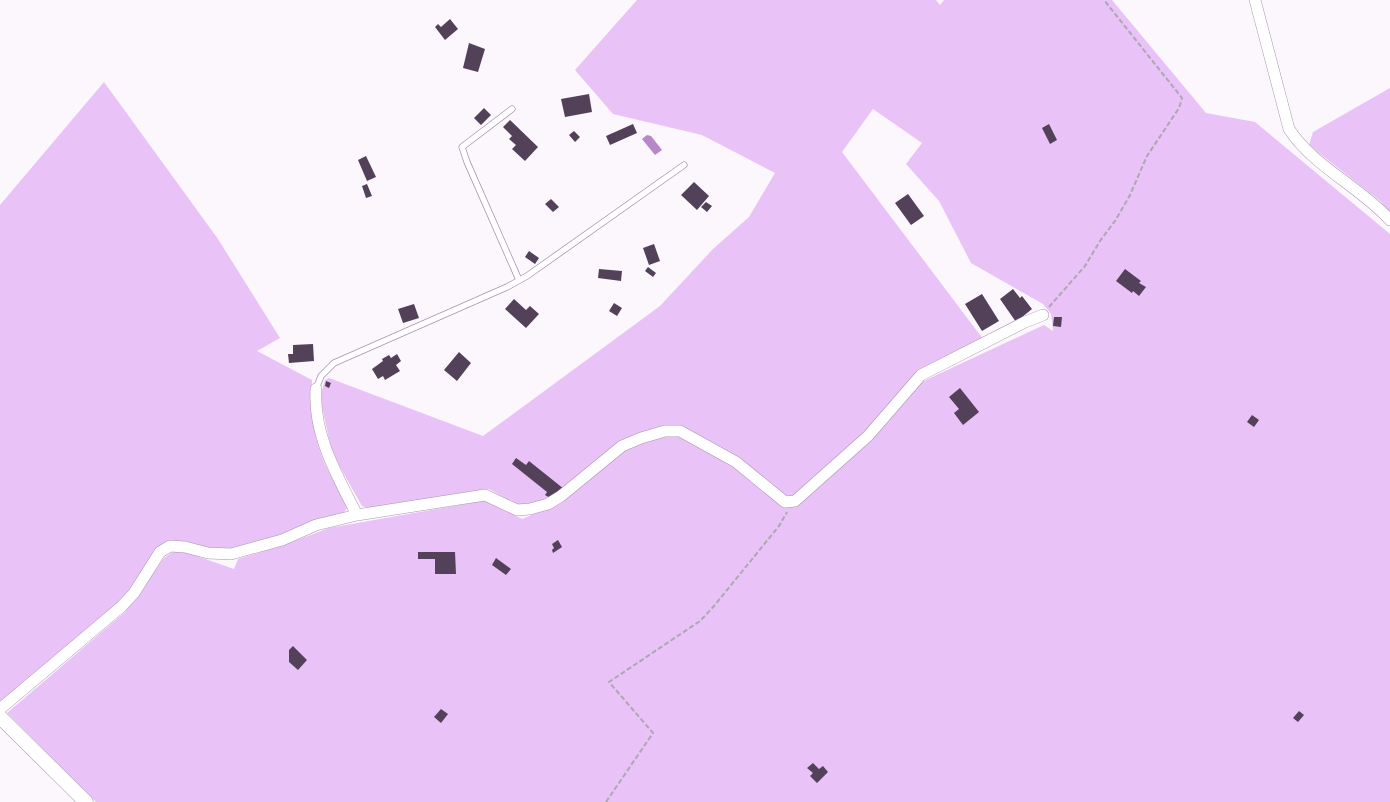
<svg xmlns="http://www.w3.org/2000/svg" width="1390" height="802" viewBox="0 0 1390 802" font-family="'Exo 2',sans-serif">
<rect width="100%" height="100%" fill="#fbf7fd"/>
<path fill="#e9c2f7" d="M 637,0 L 936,0 L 940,5 L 944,0 L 1112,0 L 1206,113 L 1255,122 L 1390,234 L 1390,802 L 96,802 L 7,713 L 125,612 L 164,558 L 174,551 L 185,552 L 234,569 L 238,559 L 281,546 L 329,528 L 482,501 L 491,502 L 522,519 L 556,505 L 624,449 L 669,435 L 680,435 L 699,444 L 797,506 L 873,439 L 921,383 L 928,379 L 1044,325 L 1053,331 L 1051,314 L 1043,304 L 971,263 L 939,201 L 906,164 L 922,143 L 873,109 L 842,152 L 983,339 L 920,371 L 865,434 L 797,495 L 787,497 L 743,461 L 712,442 L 674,425 L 629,438 L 545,501 L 521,506 L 489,489 L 368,508 L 362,506 L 332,453 L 320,397 L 325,380 L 329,378 L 483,436 L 660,306 L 713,249 L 749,217 L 775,173 L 702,135 L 613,114 L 575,70 Z
M 104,82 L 218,239 L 280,338 L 257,351 L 312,380 C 311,405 312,430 321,454 C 327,472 339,489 348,506 L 344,513 L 279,536 L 232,548 L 208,549 L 185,541 L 169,541 L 118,604 L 0,703 L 0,205 Z
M 1390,88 L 1390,212 L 1380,201 L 1309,145 L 1313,132 Z"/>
<path fill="#b887ca" d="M 647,135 L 651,136 L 662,150 L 655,155 L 642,139 Z"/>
<path fill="#524159" d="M 450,19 L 458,29 L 445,40 L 435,27 L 438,24 L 441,27 Z
M 469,43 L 485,49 L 478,72 L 463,68 Z
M 589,94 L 592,112 L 565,117 L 561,99 Z
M 484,108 L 491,115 L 481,125 L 474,118 Z
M 510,120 L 538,147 L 525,161 L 512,149 L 516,145 L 509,139 L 512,136 L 503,127 Z
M 633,124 L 637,133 L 610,145 L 606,136 Z
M 1049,124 L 1057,140 L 1050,144 L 1042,128 Z
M 574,131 L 580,137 L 575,142 L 569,135 Z
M 366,156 L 376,177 L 367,181 L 358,160 Z
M 694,182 L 709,196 L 697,210 L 681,195 Z
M 367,184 L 372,196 L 366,198 L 362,186 Z
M 908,194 L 924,216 L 911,225 L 895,203 Z
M 551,199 L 559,207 L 553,212 L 545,204 Z
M 706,202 L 712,206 L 707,212 L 701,207 Z
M 654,244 L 660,261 L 649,265 L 643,248 Z
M 529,251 L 539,258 L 535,264 L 525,257 Z
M 648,267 L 656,273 L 653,277 L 645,271 Z
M 599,269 L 622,271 L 621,281 L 598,278 Z
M 1125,269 L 1141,281 L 1139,283 L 1146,287 L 1139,296 L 1133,291 L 1132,293 L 1116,281 Z
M 1013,289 L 1020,298 L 1022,296 L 1032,309 L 1016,322 L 1000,299 Z
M 982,294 L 999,321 L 982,331 L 965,304 Z
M 514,299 L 526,310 L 530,306 L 539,314 L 526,328 L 505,309 Z
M 614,303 L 622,308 L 617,316 L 609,311 Z
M 414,304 L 419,318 L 403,323 L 398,309 Z
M 1054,317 L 1062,317 L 1061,327 L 1053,326 Z
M 313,344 L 314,361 L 289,363 L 288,354 L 293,354 L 293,345 Z
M 459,352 L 471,363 L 457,381 L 444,370 Z
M 397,354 L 401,361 L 396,365 L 400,371 L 385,380 L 383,376 L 378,379 L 372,369 L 383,361 L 382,359 L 389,355 L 391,358 Z
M 326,381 L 331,383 L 329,388 L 325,386 Z
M 960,388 L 979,412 L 963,425 L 954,413 L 959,409 L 949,397 Z
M 1252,415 L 1259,420 L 1254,427 L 1247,422 Z
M 516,458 L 526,465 L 529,461 L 564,489 L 552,499 L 545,495 L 547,492 L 512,464 Z
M 558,540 L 562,547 L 553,553 L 552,550 L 554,548 L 552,544 Z
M 418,552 L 455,552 L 456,574 L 435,574 L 435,559 L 418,559 Z
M 496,558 L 511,569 L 506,575 L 492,565 Z
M 293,646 L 307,660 L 298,670 L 289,662 L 289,650 Z
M 441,709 L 448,714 L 441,723 L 434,717 Z
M 1299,711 L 1304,715 L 1298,722 L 1293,718 Z
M 813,763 L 819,769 L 823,766 L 828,772 L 817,783 L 810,776 L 813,773 L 807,768 Z"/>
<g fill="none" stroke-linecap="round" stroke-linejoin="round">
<g stroke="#a894b0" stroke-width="7">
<path id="service" d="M 512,109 L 462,147 L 467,162 L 519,280
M 316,389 L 321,376 L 334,363 L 507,287 L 527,276 L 684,165"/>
</g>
<g stroke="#a894b0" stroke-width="12">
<path id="minor" d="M 1255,0 L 1289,129 C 1313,166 1360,187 1390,220
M 316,389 C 313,435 337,475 357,515
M 0,709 L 121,607 L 134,593 L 160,552 L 170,546 L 185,547 L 208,553 L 231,554 L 282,540 L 316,525 L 357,515 L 485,495 L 517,510 L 530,509 L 548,504 L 561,496 L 622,446 L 641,438 L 665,431 L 680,431 L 736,462 L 785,502 L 795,501 L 868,436 L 921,375 L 1025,322 L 1043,315"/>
</g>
<g stroke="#a894b0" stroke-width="15">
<path id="tertiary" d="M 0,717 L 86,802"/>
</g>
<path stroke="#ada7af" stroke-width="2" stroke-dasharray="5 2.5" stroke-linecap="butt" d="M 1049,307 L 1085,266 L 1100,241 L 1115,221 L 1130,195 L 1147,156 L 1179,108 L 1182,98 L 1104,0
M 606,802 L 653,733 L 609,682 L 700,621 L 714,606 L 779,526 L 787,512"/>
<use href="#service" stroke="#fff" stroke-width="5.5"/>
<use href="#minor" stroke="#fff" stroke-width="11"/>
<use href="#tertiary" stroke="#fff" stroke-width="14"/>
</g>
</svg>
